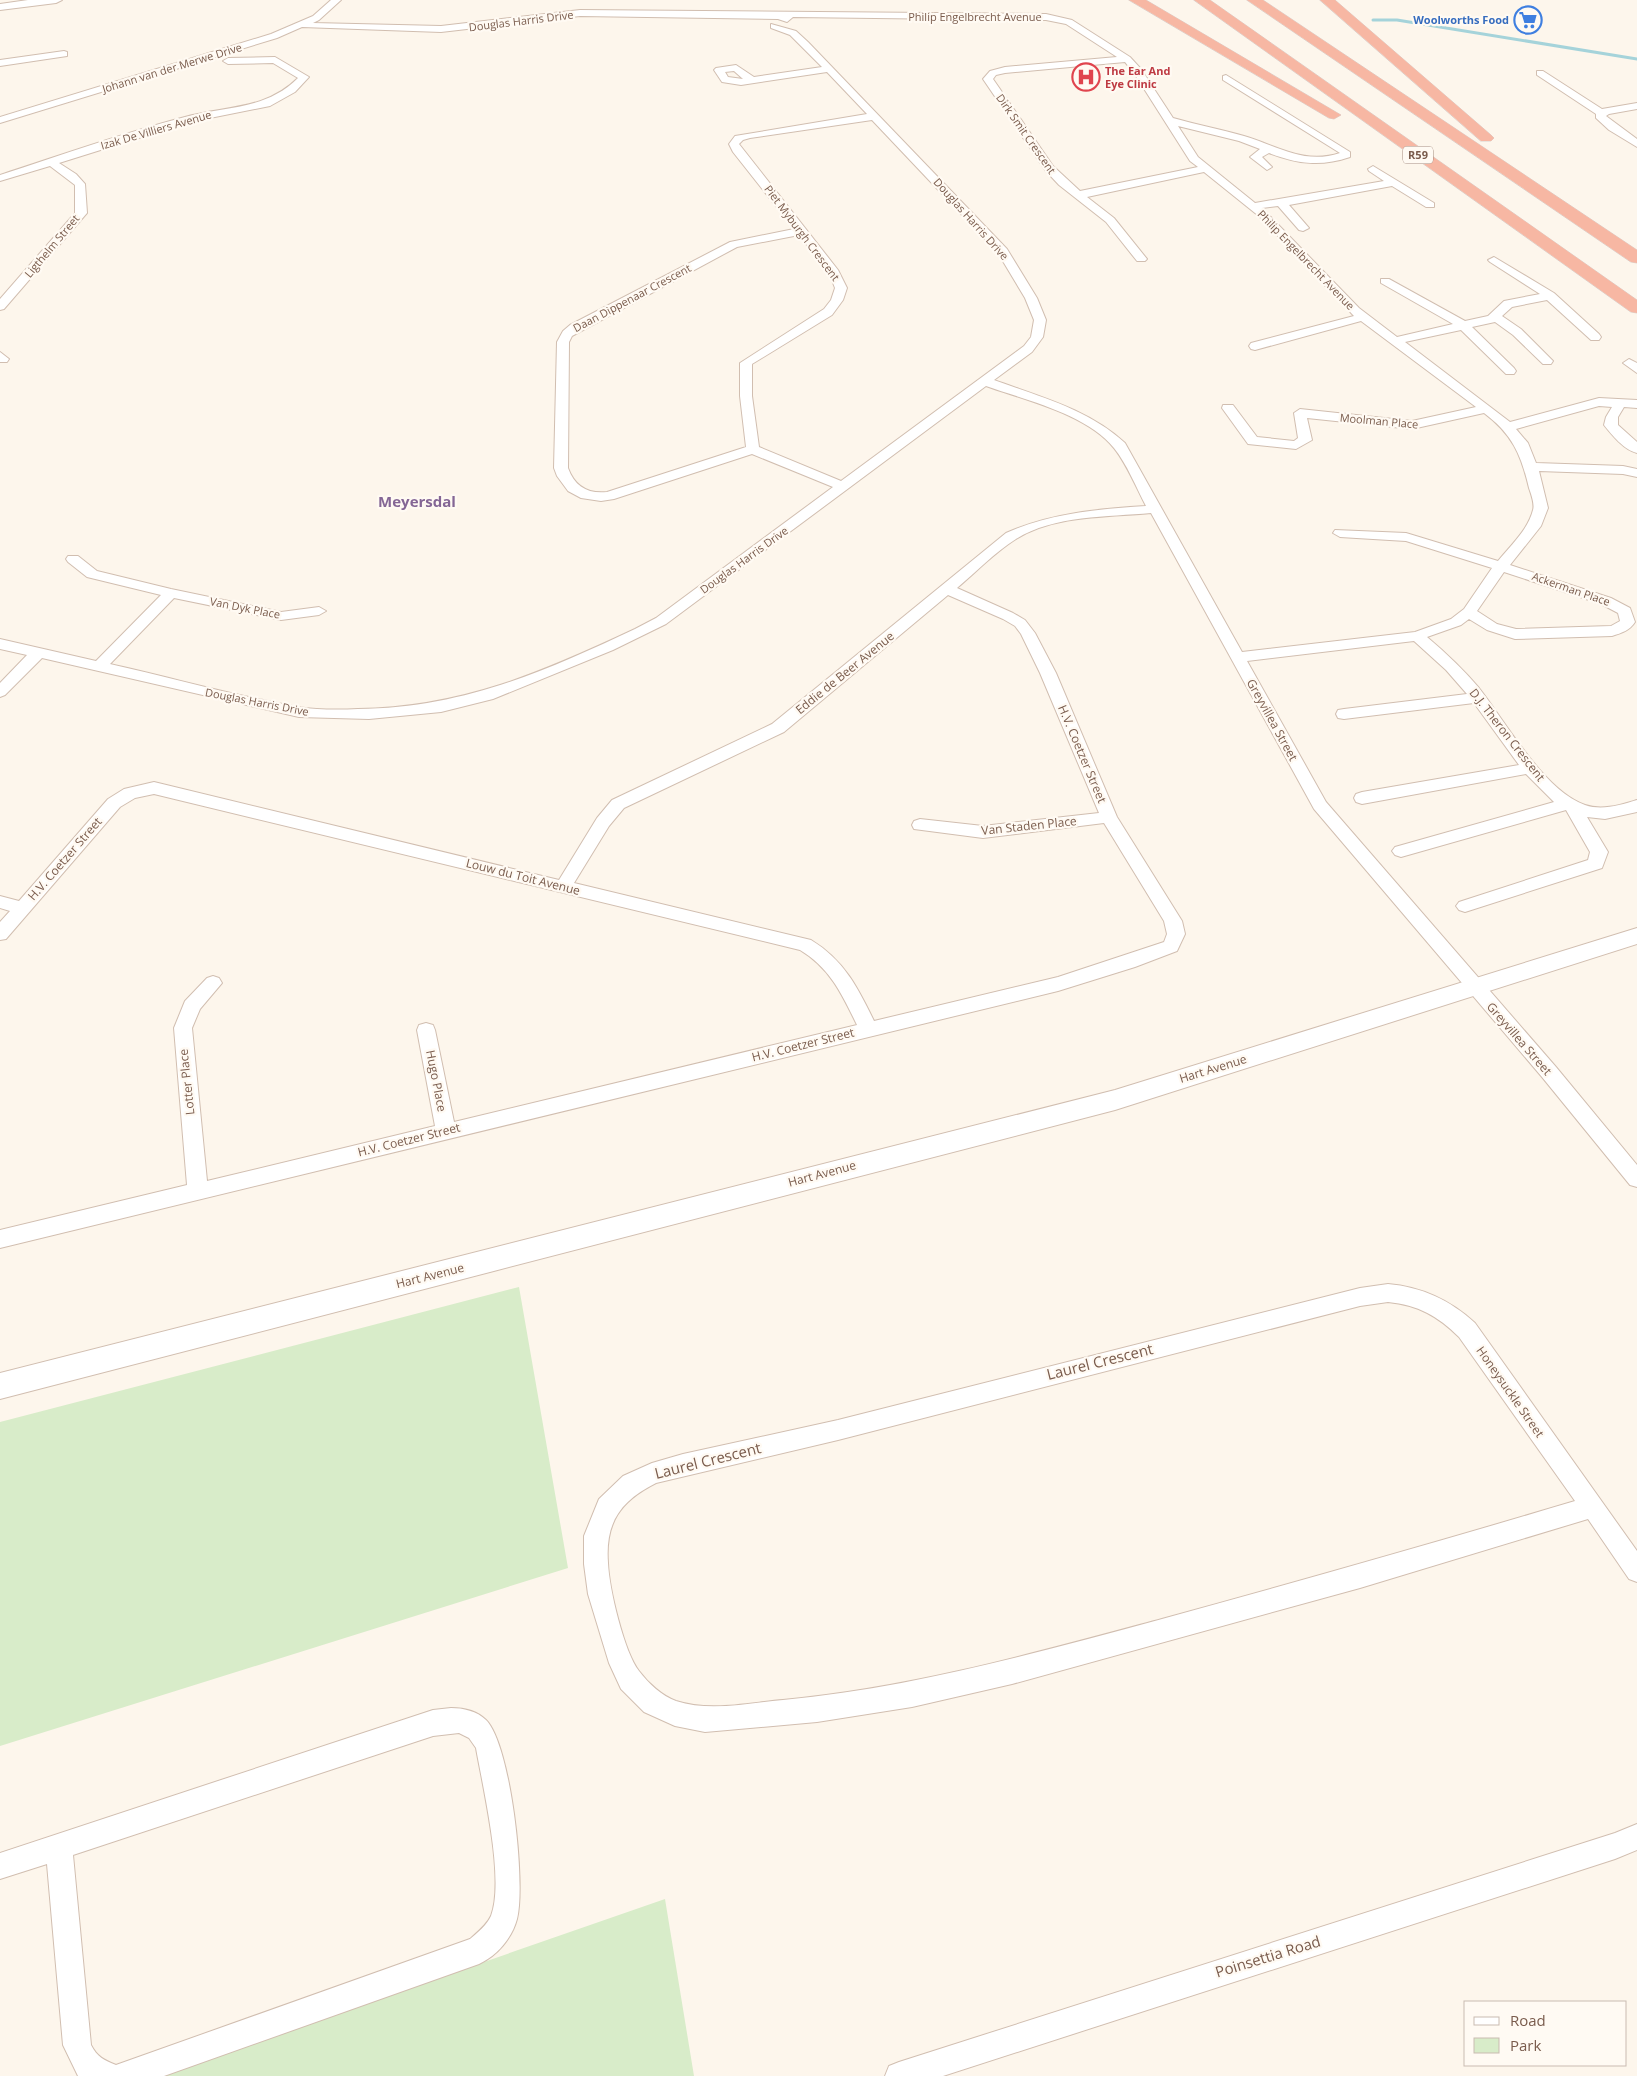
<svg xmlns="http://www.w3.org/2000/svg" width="1637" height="2076" viewBox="0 0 1637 2076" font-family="'Open Sans',sans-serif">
<rect width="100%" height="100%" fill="#fdf6ec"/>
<path fill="#d8ecc9" d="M 519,1287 L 568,1568 L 0,1746 L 0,1422 Z
M 665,1899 L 694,2076 L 156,2076 Z"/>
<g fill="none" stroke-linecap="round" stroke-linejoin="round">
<path stroke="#a5d3da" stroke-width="3" d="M 1373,20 L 1397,20 L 1637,59"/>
<g stroke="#d1beb0" stroke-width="2">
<path id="minor" d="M 331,0 L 341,0 L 319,20 L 313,23 L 441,26 L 580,10 L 1046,14 L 1072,20 L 1130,57 L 1141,69 L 1173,118 C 1197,125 1220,129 1244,136 C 1278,146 1304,165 1340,153 L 1223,80 L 1223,76 L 1226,75 L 1350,152 L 1350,157 C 1321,167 1298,164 1269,153 L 1262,157 L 1272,167 L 1267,170 L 1250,157 L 1260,149 L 1239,141 L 1178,126 L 1198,157 L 1255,203 L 1384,181 L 1369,171 L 1368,169 L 1373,166 L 1434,203 L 1434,207 L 1426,207 L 1392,186 L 1289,205 L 1309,228 L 1303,231 L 1299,230 L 1278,206 L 1262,208 L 1359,308 L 1397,337 L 1453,324 L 1381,283 L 1381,279 L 1389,279 L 1465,321 L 1488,316 L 1504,301 L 1540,294 L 1490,262 L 1488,260 L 1494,257 L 1554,293 L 1599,334 L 1601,337 L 1599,340 L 1591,340 L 1547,300 L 1512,307 L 1502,316 L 1521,329 L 1553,361 L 1551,364 L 1543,364 L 1513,335 L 1495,322 L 1472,327 L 1514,368 L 1516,371 L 1514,374 L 1506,374 L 1461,330 L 1405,342 L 1510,422 L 1599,398 L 1637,400 L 1637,408 L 1624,407 L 1618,417 L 1618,425 L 1637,442 L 1637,453 C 1624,450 1612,435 1604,425 L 1606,417 L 1612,407 L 1599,406 L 1516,429 L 1528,443 L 1536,463 L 1623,466 L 1637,469 L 1637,477 L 1623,474 L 1539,471 L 1548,508 L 1541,526 L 1510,565 L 1611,598 L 1630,608 L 1635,622 C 1630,630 1622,633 1612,636 L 1515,639 L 1487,630 L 1469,619 L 1461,625 L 1427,637 C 1446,653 1463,669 1479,688 C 1506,722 1543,790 1585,805 C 1602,811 1620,805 1637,800 L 1637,812 L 1605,819 L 1587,817 L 1608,852 L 1602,868 L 1465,912 L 1459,910 L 1456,906 L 1459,902 L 1588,860 L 1590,852 L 1566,810 L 1401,857 L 1395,855 L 1392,851 L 1395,847 L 1554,802 L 1526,774 L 1362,804 L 1356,802 L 1354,798 L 1356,794 L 1362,792 L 1519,765 L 1474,703 L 1344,719 L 1338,718 L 1336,714 L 1338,710 L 1344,709 L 1467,694 L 1446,670 L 1414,641 L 1247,661 L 1326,802 L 1556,1067 L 1637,1165 L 1637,1187 L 1630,1185 L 1542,1077 L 1314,809 L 1151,513 C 1108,517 1054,515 1016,539 C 995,552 976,572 957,588 L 1013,613 L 1025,620 L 1035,633 L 1056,673 L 1117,817 L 1182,921 L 1185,934 L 1177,951 L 1135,967 L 1058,991 L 0,1248 L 0,1230 L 187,1185 L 174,1028 L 185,1001 L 207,978 L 213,976 L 219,978 L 222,983 L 200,1009 L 192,1028 L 207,1181 L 435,1126 L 417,1030 L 419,1025 L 426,1023 L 433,1025 L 435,1030 L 454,1122 L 857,1025 C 842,994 830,968 800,950 L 154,794 L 135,798 L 120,807 L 6,939 L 0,940 L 0,922 L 10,911 L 0,908 L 0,896 L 19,901 L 108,799 L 124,789 L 154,782 L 559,880 L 597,818 L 612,800 L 772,724 L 1006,533 C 1051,513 1098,509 1146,506 C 1136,487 1127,464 1114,448 C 1087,414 1025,400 986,386 L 666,624 L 613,650 L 493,699 L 441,712 L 369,719 L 299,717 L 42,658 L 5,695 L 0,697 L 0,683 L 27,655 L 0,649 L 0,639 L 96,661 L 161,595 L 87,577 L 68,562 L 66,559 L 68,556 L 78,556 L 97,571 L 171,589 L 281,612 L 319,607 L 326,611 L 319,615 L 281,620 L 174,598 L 110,664 C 173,678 235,696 298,707 C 318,710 339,710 358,709 C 461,708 544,672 635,629 L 656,618 L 833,487 L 752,454 L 614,499 L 601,501 L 581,498 L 568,491 L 557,476 L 554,468 L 557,342 L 563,331 L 570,325 L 730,242 L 794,229 L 733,152 L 729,144 L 735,136 L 867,114 L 827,72 L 741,85 L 722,82 L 714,70 L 716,68 L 736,65 L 754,77 L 822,67 L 790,35 L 771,28 L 771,24 L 796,31 L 808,42 L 1007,249 L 1037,298 L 1046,320 L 1043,337 L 1032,352 L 994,380 C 1040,397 1088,409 1125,443 L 1242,652 L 1415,632 L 1451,619 L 1464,609 L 1492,568 L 1406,541 L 1340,537 L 1333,533 L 1335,530 L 1406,533 L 1498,561 C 1510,546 1528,530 1533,510 C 1535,504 1531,494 1529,488 C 1521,454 1512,434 1484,413 L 1412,429 L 1307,418 L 1312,440 L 1296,449 L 1248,444 L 1222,408 L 1223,405 L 1233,405 L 1257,437 L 1294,441 L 1298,438 L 1294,413 L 1300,409 L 1412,421 L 1476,407 L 1361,321 L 1255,350 L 1251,349 L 1249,346 L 1251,343 L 1354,316 L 1260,217 L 1204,172 L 1087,197 L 1114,218 L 1147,259 L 1145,261 L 1137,261 L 1106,222 L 1059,185 L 1045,170 L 983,79 L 990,71 L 1005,67 L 1117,57 L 1066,24 L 1046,20 L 793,17 L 787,22 L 778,19 L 580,16 L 441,32 L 302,27 L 277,38 L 0,123 L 0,117 L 271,34 L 313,16 ZM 1125,62 L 1134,73 L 1190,161 L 1198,167 L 1080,191 L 1053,166 L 993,79 L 996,75 L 1005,73 ZM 734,71 L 743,79 L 728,77 L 725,72 ZM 872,120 L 998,253 L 1025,298 L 1034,320 L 1031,337 L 1024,346 L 841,481 L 759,447 L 752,396 L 752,364 L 832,315 L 843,300 L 847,288 L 838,270 L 739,144 L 743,140 L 750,138 ZM 799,235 L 829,273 L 835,288 L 831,300 L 824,309 L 740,363 L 740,396 L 746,447 L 607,492 C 588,494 575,487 568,468 L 569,342 L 572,336 L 737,247 ZM 1504,572 L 1601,604 L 1618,613 L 1620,621 L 1611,626 L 1516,629 L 1497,624 L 1477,611 ZM 948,595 L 1003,619 L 1015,626 L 1021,634 L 1040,673 L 1099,813 L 983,826 L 920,819 L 914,821 L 912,825 L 914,829 L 983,838 L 1104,823 L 1164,921 L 1167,934 L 1164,942 L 1058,977 L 874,1021 C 858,988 844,960 811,940 L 574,883 L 609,826 L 624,808 L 784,732 Z
M 64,51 L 67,52 L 67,56 L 0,66 L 0,60 Z
M 275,57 L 309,77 L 295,92 L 270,106 L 190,122 L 59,163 L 76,174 L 85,184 L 87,213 L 4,309 L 0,310 L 0,299 L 75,213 L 75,185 L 50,166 L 0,181 L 0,175 C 62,155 123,133 185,117 C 226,106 266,110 298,78 L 273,63 L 228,64 L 223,61 L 228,58 Z
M 1537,71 L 1543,71 L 1602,109 L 1637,103 L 1637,109 L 1609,114 L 1606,116 L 1637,139 L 1637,147 L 1609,130 L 1596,118 L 1596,114 L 1537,75 Z
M 0,352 L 9,359 L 7,362 L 0,362 Z
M 1629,359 L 1637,363 L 1637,373 L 1623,363 Z
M 1388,1284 C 1422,1287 1450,1300 1475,1323 L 1637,1551 L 1637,1582 L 1629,1579 L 1588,1519 L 1360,1588 L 1012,1684 L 912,1707 L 817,1722 L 705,1732 L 675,1726 L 644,1712 L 621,1689 L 609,1663 L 588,1594 L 584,1564 L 584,1536 L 599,1499 L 623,1476 L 652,1463 L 683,1454 L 838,1420 L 1360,1288 ZM 1388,1302 C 1418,1305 1438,1316 1459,1337 L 1575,1501 C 1438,1542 1300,1581 1162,1619 C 1036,1653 912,1688 783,1700 C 748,1703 710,1712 676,1701 C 662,1696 648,1683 639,1671 C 624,1652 609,1588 608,1563 C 605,1523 620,1501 656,1483 L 838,1440 L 1360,1306 Z
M 451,1708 C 463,1708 477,1711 486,1720 C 511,1745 526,1884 517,1919 C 512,1938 497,1956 479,1964 L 164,2076 L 78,2076 L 63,2045 L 47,1864 L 0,1879 L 0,1853 L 433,1710 ZM 459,1733 L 469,1738 L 476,1748 C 483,1788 505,1880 491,1916 C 487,1925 477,1933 470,1939 L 116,2065 C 104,2060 97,2057 91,2045 L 73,1855 L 433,1736 Z
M 1637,1824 L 1637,1850 L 1615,1859 L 943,2076 L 885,2076 L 889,2066 L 899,2062 L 1615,1833 Z"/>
</g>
<g stroke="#d1beb0" stroke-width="2">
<path id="tertiary" d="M 28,0 L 62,0 L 56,3 L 0,10 L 0,4 Z
M 1637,928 L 1637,944 L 1115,1110 L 0,1399 L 0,1373 L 1115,1090 Z"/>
</g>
<g stroke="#dad1cd" stroke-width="1">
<path id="motorway" d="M 1129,0 L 1146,0 L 1341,115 L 1334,119 L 1329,118 Z
M 1194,0 L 1210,0 L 1637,300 L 1637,313 L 1631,312 Z
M 1247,0 L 1263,0 L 1637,250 L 1637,263 L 1631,262 Z
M 1320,0 L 1335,0 L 1491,135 L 1494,138 L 1491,141 L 1481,141 Z"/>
</g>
<use href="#minor" fill="#fff" fill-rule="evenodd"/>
<use href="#tertiary" fill="#fff" fill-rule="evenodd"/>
<use href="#motorway" fill="#f7b7a3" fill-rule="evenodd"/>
</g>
<defs>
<g id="supermarket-ring" transform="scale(1.4375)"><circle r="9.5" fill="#fffaf3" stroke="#3f7fe0" stroke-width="1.5"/><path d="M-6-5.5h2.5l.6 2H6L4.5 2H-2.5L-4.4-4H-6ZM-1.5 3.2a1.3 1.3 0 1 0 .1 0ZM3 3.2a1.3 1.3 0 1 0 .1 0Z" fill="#3f7fe0"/></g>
<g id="hospital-ring" transform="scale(1.4375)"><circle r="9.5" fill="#fffaf3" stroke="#e0444e" stroke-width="1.5"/><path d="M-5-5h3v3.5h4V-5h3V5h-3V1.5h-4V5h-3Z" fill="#e0444e"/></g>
</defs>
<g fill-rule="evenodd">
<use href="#supermarket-ring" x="1528" y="20"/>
<use href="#hospital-ring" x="1086" y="77"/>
</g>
<g text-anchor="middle" stroke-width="4.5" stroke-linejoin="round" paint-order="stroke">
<g font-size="11" fill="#7a5c4d" stroke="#fffaf3">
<text x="975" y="21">Philip Engelbrecht Avenue</text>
<text transform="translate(521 21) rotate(-7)" y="4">Douglas Harris Drive</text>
<text transform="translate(172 68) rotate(-17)" y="4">Johann van der Merwe Drive</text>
<text transform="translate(156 130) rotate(-16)" y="4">Izak De Villiers Avenue</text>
<text transform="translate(1026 134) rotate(55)" y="4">Dirk Smit Crescent</text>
<text transform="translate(971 219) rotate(48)" y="4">Douglas Harris Drive</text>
<text transform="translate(802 233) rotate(53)" y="4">Piet Myburgh Crescent</text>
<text transform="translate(52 246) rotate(-50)" y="4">Ligthelm Street</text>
<text transform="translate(1306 260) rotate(46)" y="4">Philip Engelbrecht Avenue</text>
<text transform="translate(632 298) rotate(-28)" y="4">Daan Dippenaar Crescent</text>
<text transform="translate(1379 421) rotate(5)" y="4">Moolman Place</text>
<text transform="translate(744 560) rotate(-36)" y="4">Douglas Harris Drive</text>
<text transform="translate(1571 589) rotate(19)" y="4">Ackerman Place</text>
<text transform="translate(245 608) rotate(11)" y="4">Van Dyk Place</text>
<text transform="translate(257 702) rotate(11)" y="4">Douglas Harris Drive</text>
</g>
<g font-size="11" font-weight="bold" fill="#366cbe" stroke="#fffaf3" text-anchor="end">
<text x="1509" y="24">Woolworths Food</text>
</g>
<g font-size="11" font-weight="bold" fill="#be3a42" stroke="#fffaf3" text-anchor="start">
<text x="1105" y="75">The Ear And<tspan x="1105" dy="13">Eye Clinic</tspan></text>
</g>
<rect fill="#fffaf3" stroke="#a28b7f" stroke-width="1" x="1403" y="146.5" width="30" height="17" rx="4"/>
<g font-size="11" font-weight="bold" fill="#7a5c4d">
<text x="1418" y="159">R59</text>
</g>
<g font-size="12" fill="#7a5c4d" stroke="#fffaf3">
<text transform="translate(845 673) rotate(-39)" y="4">Eddie de Beer Avenue</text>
<text transform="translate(1272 720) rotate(61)" y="4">Greyvillea Street</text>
<text transform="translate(1507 735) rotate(52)" y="4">D.J. Theron Crescent</text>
<text transform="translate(1082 754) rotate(67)" y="4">H.V. Coetzer Street</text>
<text transform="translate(1029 826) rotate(-6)" y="4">Van Staden Place</text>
<text transform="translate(65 859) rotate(-49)" y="4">H.V. Coetzer Street</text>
<text transform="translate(523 877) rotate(14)" y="4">Louw du Toit Avenue</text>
<text transform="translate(1519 1039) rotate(49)" y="4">Greyvillea Street</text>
<text transform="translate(803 1045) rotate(-14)" y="4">H.V. Coetzer Street</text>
<text transform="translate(1213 1069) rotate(-17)" y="4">Hart Avenue</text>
<text transform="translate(436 1081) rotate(79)" y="4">Hugo Place</text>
<text transform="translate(187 1082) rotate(-96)" y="4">Lotter Place</text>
<text transform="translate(409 1140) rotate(-14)" y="4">H.V. Coetzer Street</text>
<text transform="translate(822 1174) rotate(-15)" y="4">Hart Avenue</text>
<text transform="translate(430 1276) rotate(-14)" y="4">Hart Avenue</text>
<text transform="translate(1510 1392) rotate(55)" y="4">Honeysuckle Street</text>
</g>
<g font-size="15" font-weight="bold" fill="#846695" stroke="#fffaf3">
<text x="417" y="507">Meyersdal</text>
</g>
<g font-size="15" fill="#7a5c4d" stroke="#fffaf3">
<text transform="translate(1100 1362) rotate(-14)" y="5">Laurel Crescent</text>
<text transform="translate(708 1461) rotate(-14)" y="5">Laurel Crescent</text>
<text transform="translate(1268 1957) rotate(-17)" y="5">Poinsettia Road</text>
</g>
</g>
<rect x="1464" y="2001" width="162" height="65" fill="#fffaf3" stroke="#cabbb1"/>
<rect x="1474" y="2017" width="25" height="8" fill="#ffffff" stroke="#cabbb1"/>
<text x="1510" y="2026" font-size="15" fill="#7a5c4d">Road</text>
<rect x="1474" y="2038" width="25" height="15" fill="#d8ecc9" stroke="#cabbb1"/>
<text x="1510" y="2051" font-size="15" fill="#7a5c4d">Park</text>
</svg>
